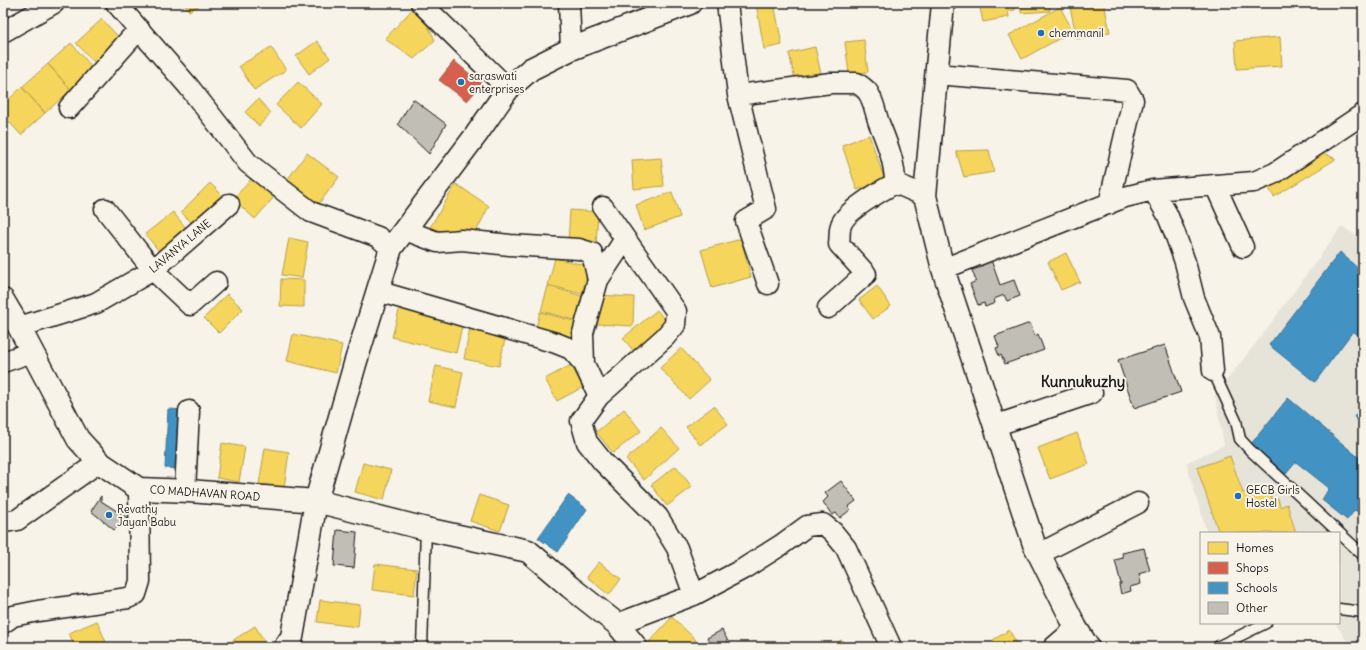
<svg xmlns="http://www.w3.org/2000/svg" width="1366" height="650" viewBox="0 0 1366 650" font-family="Delius,sans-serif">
<rect width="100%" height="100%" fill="#f7f3e8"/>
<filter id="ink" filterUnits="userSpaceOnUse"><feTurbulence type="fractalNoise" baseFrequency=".025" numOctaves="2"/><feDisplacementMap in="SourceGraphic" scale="8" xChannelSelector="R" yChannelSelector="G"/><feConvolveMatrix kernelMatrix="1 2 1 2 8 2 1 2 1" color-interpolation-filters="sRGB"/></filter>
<g filter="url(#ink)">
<path fill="#e6e3d9" d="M 1342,226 L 1356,236 L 1363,230 L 1363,647 L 1351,647 L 1335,623 L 1339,623 L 1339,533 L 1207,533 L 1186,463 L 1224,445 L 1215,395 L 1263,334 Z"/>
<path fill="#f6d55c" stroke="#b59e49" d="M 184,3 L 204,3 L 189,11 Z
M 756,3 L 774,3 L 782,45 L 764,49 Z
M 979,3 L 1014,3 L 1015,10 L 1008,11 L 1009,17 L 983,22 Z
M 1021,3 L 1049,3 L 1050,11 L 1021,13 Z
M 1069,3 L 1104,3 L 1110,32 L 1077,39 Z
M 417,4 L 435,40 L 414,59 L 385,39 Z
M 1060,7 L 1073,31 L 1022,59 L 1009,35 Z
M 102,19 L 123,42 L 98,66 L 76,43 Z
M 1280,37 L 1282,66 L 1237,69 L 1235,41 Z
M 864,40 L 868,72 L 849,74 L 845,42 Z
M 317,41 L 330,58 L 309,74 L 296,56 Z
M 71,43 L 94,69 L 71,90 L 48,64 Z
M 271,47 L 286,70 L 254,90 L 239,66 Z
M 815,47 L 821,74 L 795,80 L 789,53 Z
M 48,64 L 71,90 L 45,113 L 22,87 Z
M 298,82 L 322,104 L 301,128 L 276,105 Z
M 22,87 L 45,113 L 21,135 L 3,115 L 3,105 Z
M 258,99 L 271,113 L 259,126 L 245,112 Z
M 869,135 L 885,180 L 857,190 L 842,145 Z
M 989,150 L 994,172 L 964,177 L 956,151 Z
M 1321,152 L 1336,159 L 1274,197 L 1265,181 Z
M 307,153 L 339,177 L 315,209 L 284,184 Z
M 661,158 L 664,186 L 634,189 L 632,160 Z
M 253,177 L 275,196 L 255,219 L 233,199 Z
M 210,183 L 226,199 L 197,228 L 181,212 Z
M 456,184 L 489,206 L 475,234 L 448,238 L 429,229 Z
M 672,192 L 680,217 L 644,230 L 636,205 Z
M 570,210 L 598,212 L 596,244 L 568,243 Z
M 173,212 L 190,233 L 163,256 L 145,234 Z
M 289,238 L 308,242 L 302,278 L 282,275 Z
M 741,239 L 751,277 L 712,288 L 701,250 Z
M 1066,253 L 1080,282 L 1061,290 L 1048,262 Z
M 555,258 L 589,266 L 582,294 L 548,285 Z
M 281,279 L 304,280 L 304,307 L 280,306 Z
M 548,286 L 582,296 L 578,321 L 541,311 Z
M 877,286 L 891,306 L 873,319 L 859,300 Z
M 227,294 L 243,309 L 219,333 L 204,318 Z
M 598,295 L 634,297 L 633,326 L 597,324 Z
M 400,307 L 463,322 L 456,353 L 392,337 Z
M 657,310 L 670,327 L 636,354 L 623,338 Z
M 540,312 L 577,322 L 572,347 L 534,335 Z
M 470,328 L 506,335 L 499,366 L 464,359 Z
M 293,334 L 342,345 L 336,373 L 287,361 Z
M 681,348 L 710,380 L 689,399 L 660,368 Z
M 571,365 L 583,387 L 557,401 L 545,379 Z
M 436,366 L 463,372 L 456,407 L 428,401 Z
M 714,406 L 728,424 L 700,445 L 686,427 Z
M 624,409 L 641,431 L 613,453 L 596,432 Z
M 661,428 L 679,448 L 644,480 L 626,459 Z
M 1077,433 L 1089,464 L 1050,479 L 1038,448 Z
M 222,443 L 245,447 L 239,482 L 217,478 Z
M 265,448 L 289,452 L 284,488 L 259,484 Z
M 1230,456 L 1243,493 L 1261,487 L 1263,493 L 1269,491 L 1272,499 L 1278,499 L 1280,507 L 1287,504 L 1296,533 L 1219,533 L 1197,468 Z
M 363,463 L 391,470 L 384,500 L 355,492 Z
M 676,466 L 692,487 L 667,506 L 651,485 Z
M 479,495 L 509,505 L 500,531 L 470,521 Z
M 599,562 L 621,579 L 609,595 L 587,577 Z
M 375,564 L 417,569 L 414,595 L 372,590 Z
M 320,600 L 360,605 L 358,627 L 317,622 Z
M 672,617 L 696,640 L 689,647 L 655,647 L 649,642 Z
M 97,621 L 108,647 L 75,647 L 69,633 Z
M 255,626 L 268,647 L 232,647 L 229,643 Z
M 1009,630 L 1019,647 L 996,647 L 993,640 Z
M 842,640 L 846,647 L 828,647 Z"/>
<path fill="#d6604d" stroke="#9e4c3e" d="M 454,61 L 482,84 L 467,101 L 439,80 Z"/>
<path fill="#4393c3" stroke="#376f91" d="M 1340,252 L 1363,273 L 1363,331 L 1359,336 L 1353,331 L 1315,382 L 1269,345 Z
M 1288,398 L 1363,461 L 1363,516 L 1355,510 L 1347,520 L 1322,500 L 1329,488 L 1296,462 L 1286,474 L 1251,444 Z
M 1363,405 L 1363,424 L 1354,417 Z
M 168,409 L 185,410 L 183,469 L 165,468 Z
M 568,495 L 587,509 L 558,552 L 538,538 Z"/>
<path fill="#c0beb5" stroke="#1c1c1c" d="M 413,99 L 446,124 L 429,154 L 398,124 Z
M 991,260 L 1000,285 L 1014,280 L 1020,296 L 1007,301 L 1004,295 L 994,299 L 995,303 L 985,307 L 984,303 L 978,305 L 970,284 L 976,281 L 972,270 L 982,267 L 981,264 Z
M 1030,323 L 1035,336 L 1038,334 L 1044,350 L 1005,364 L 1001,355 L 999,356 L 996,348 L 999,347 L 995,336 Z
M 1165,345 L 1181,392 L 1134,408 L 1118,360 Z
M 841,481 L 856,501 L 848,507 L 850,510 L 840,518 L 836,513 L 832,515 L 823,502 L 828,497 L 825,493 Z
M 101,496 L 101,501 L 128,518 L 114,530 L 91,511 Z
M 337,530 L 357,532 L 354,568 L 334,566 Z
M 1144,548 L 1150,571 L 1139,574 L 1141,584 L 1130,587 L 1131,591 L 1121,594 L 1119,585 L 1121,584 L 1115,560 L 1123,558 L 1122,553 Z
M 722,630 L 731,647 L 712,647 L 707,638 Z"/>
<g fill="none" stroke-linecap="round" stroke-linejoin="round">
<g stroke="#1c1c1c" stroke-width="13">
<path id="service" d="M 1213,371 L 1236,421 L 1240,439 L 1250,450 L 1363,555
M 1339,609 L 1363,612
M 422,647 L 426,529
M 1217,647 L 1266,623"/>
</g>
<g stroke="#1c1c1c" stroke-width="23">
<path id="minor" d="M 116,3 L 189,87 L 248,163 L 311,212 L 378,237 L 391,248
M 421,3 L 508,89
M 569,3 L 571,49
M 727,3 L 738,95
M 3,32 L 54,3
M 936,74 L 1127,90 L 1133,100 L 1109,204
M 69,108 L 139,29
M 1215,185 L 1243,247
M 1153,190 L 1254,182 L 1275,173 L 1363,114
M 603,207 L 676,311 L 675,325 L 665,337 L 599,396 L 581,421 L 587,442 L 603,462 L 658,517 L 677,548 L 694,595
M 105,209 L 153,270 L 190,305 L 216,282
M 405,230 L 437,242 L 462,240 L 510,245 L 579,249 L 592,253 L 598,280 L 583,333 L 584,364
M 943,269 L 1125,197 L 1153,190 L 1167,214 L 1174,231 L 1185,262 L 1194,298 L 1210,337 L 1213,371
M 598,280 L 625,239
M 768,284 L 746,221 L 766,209 L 738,95 L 831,83 L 857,83 C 860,85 864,88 867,91 C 874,100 875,112 879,123 C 887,143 895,162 895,183 L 925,196
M 377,291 L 556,343 L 571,349 L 584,364 L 599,396
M 828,308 L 866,274 L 839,244 C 840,238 839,230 841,225 C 845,211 883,190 895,183
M 19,327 L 96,303 L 153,270 L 229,204
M 3,362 L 32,352
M 994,426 L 1092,393
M 185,491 L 189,411
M 3,522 L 17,520 L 99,462
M 1039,554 L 1138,503
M 3,623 L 13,616 L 38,611 L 128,598 L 136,594 L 140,581 L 139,489
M 617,624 L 694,595 L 743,569 L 781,545 L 807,526 L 823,524 L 833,532 L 846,548 L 891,647
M 1054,647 L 1076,628"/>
</g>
<g stroke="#1c1c1c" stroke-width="25">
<path id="tertiary" d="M 943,3 L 925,196 L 943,269 L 1034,544 L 1076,628 L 1088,647
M 3,300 L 19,327 L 78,439 L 99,462 L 139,489 L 189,491 L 316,501 L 426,529 L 528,551 L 570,587 L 617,624 L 636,647
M 285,647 L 292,637 L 316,501 L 355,364 L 391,248 L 476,135 L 508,89 L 531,69 L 571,49 L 690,3"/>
</g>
<use href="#service" stroke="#f7f3e8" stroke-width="10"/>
<use href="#minor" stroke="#f7f3e8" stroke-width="20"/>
<use href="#tertiary" stroke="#f7f3e8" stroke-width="22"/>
</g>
</g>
<g fill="#1f6fb2" stroke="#f7f3e8" stroke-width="1.5">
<circle cx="1041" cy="33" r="4"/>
<circle cx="461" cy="82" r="4"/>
<circle cx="1238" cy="496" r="4"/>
<circle cx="109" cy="515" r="4"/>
</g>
<g text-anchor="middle" stroke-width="4" stroke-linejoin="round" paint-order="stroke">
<g font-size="11" fill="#1c1c1c" stroke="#f7f3e8" text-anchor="start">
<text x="1049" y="37">chemmanil</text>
<text x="469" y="80">saraswati<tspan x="469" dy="13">enterprises</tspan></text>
<text x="1246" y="494">GECB Girls<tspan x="1246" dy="13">Hostel</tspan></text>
<text x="117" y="513">Revathy<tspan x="117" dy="13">Jayan Babu</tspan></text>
</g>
<g font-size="11" fill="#1c1c1c" stroke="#f7f3e8">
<text transform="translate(180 246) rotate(-40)" y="4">LAVANYA LANE</text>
<text transform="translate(205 493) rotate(4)" y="4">CO MADHAVAN ROAD</text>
</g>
<g font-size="15" font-weight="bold" fill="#1c1c1c" stroke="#f7f3e8">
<text x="1083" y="387">Kunnukuzhy</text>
</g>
</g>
<rect width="1366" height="650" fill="none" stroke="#f7f3e8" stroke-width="16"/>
<rect x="8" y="8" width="1350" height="634" fill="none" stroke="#1c1c1c" stroke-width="1.5" filter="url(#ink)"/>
<rect x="1200" y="532" width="140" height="92" fill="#f7f3e8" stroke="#9f9d96"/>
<rect x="1208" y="542" width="20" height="12" fill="#f6d55c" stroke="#9f9d96"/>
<text x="1236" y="552" font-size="12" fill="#1c1c1c">Homes</text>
<rect x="1208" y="562" width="20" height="12" fill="#d6604d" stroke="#9f9d96"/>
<text x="1236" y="572" font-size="12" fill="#1c1c1c">Shops</text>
<rect x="1208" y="582" width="20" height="12" fill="#4393c3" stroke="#9f9d96"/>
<text x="1236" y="592" font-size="12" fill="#1c1c1c">Schools</text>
<rect x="1208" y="602" width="20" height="12" fill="#c0beb5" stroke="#9f9d96"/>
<text x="1236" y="612" font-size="12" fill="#1c1c1c">Other</text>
</svg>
